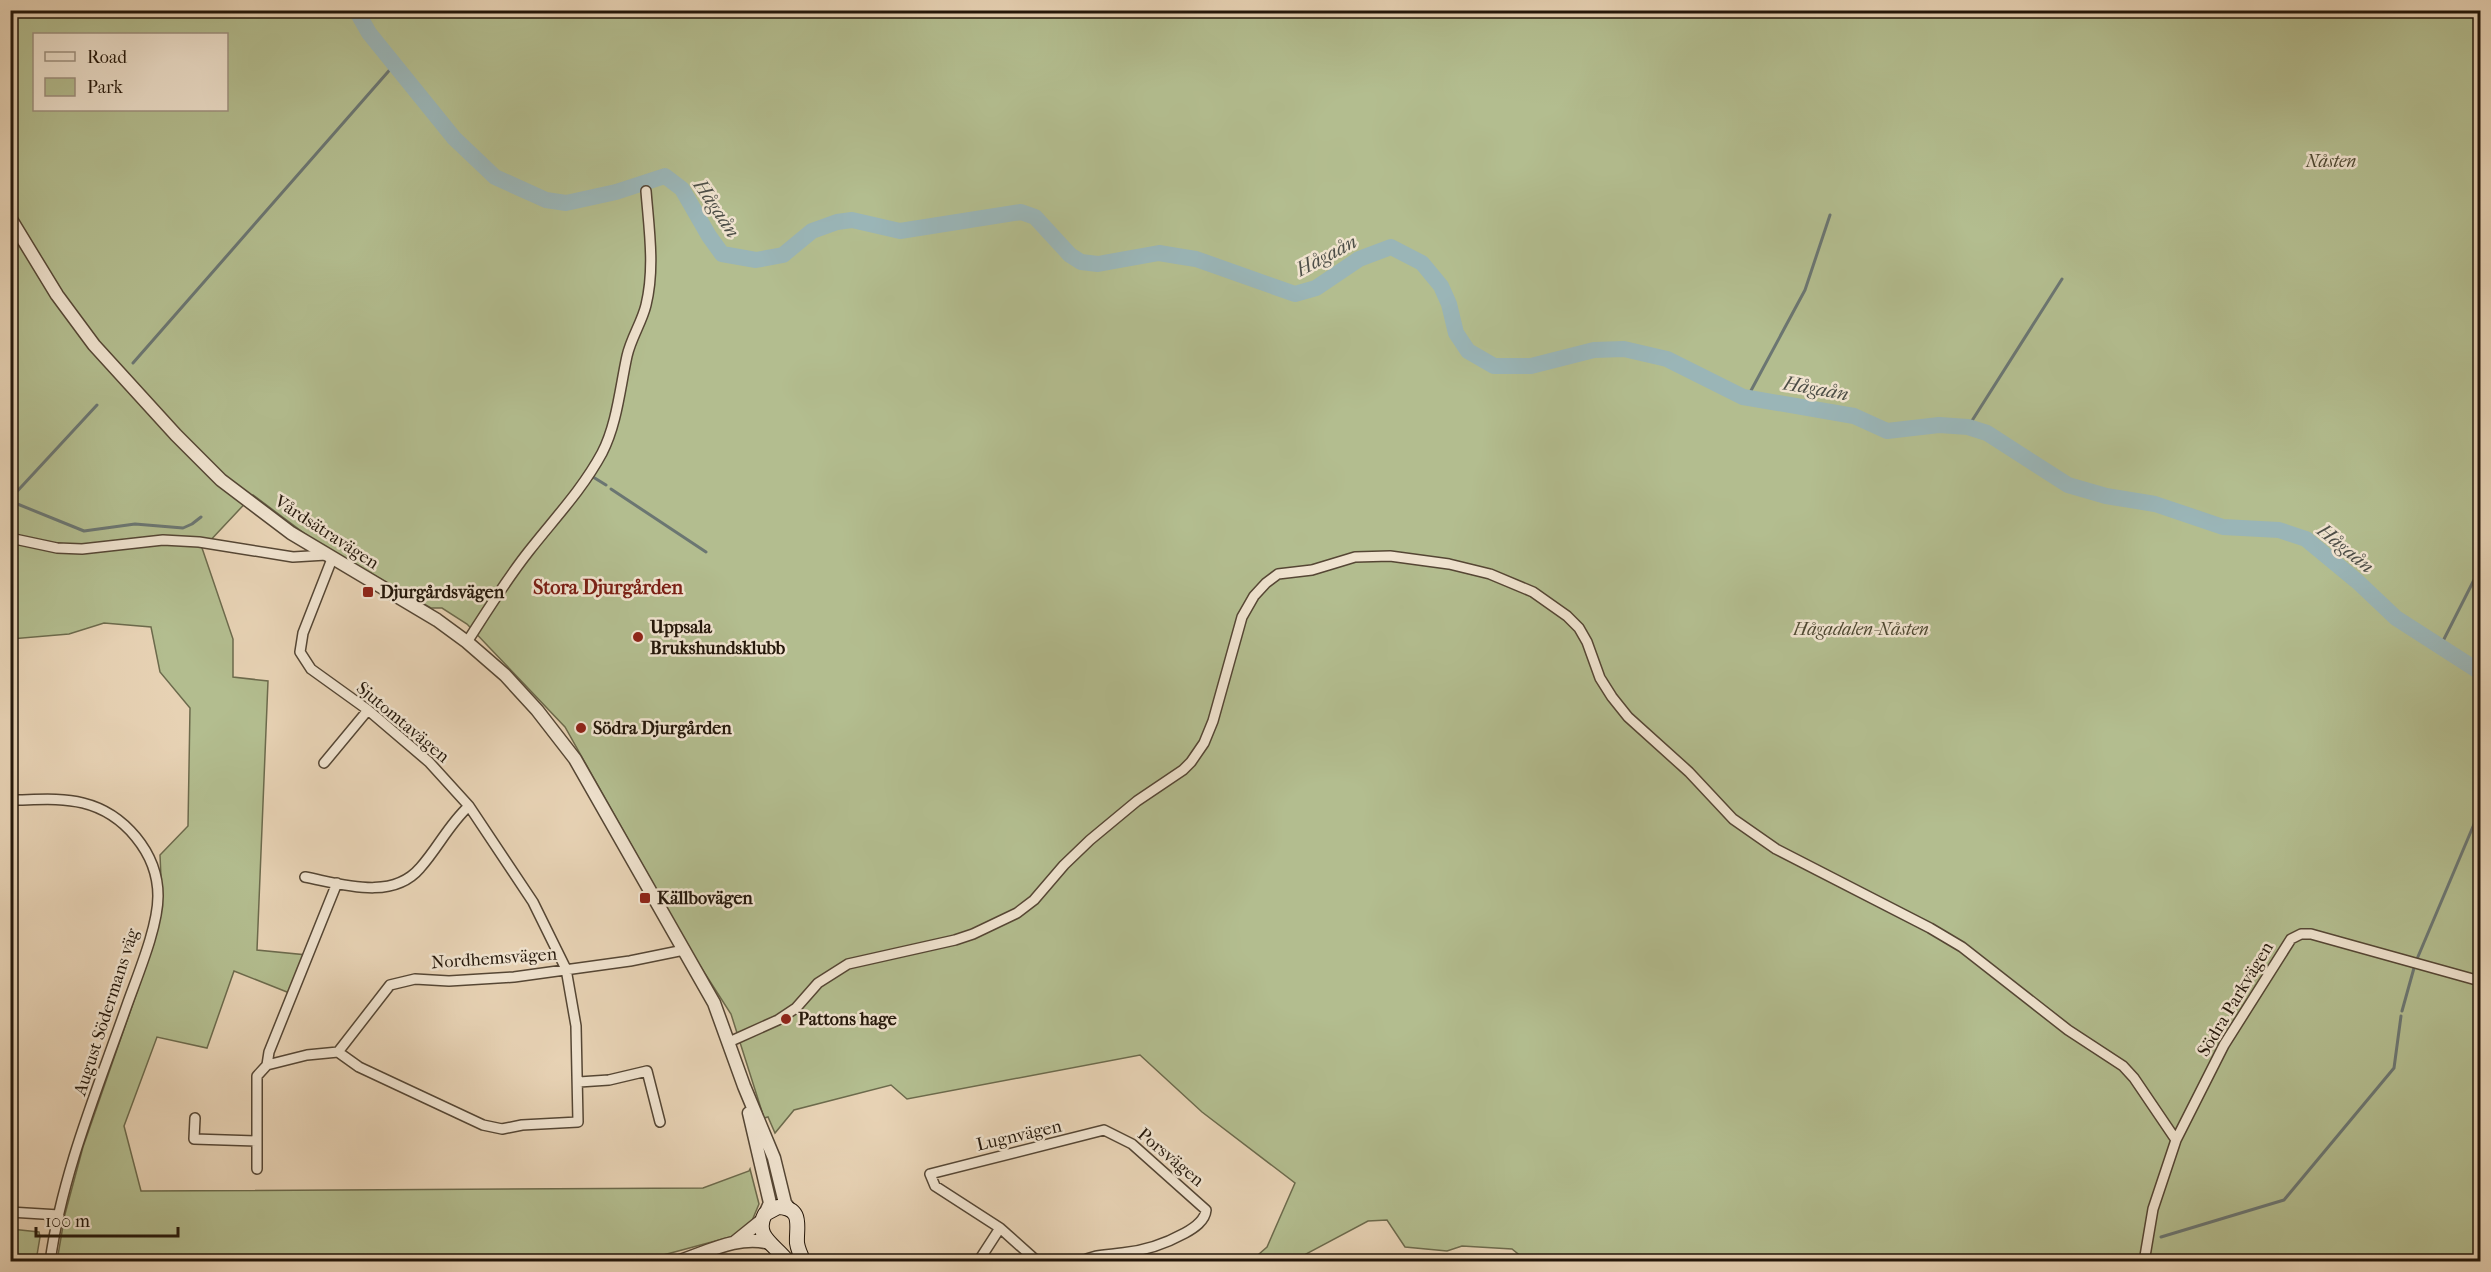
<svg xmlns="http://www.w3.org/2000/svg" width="2491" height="1272" viewBox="0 0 2491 1272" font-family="'IM FELL French Canon',serif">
<rect width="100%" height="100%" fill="#e7d2b4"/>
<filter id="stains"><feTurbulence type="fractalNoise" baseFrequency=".00333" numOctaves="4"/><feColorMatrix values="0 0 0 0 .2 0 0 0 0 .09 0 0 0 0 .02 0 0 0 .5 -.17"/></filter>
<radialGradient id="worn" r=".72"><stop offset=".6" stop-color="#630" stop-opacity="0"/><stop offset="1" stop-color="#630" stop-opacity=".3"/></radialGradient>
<path fill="#b3bd8f" stroke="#6c6a4c" stroke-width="1.5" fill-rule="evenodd" d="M 11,11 L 2480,11 L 2480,1261 L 1528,1262 L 1512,1249 L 1462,1246 L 1447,1251 L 1405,1247 L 1387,1220 L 1368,1221 L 1304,1255 L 1297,1261 L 1251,1261 L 1267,1247 L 1295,1183 L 1202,1112 L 1140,1055 L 907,1099 L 891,1085 L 794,1110 L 775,1133 L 768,1117 L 764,1118 L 731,1014 L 695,958 L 565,727 L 467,624 L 442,608 L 431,608 L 316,542 L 253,495 L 206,545 L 201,545 L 233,639 L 233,677 L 268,681 L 257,950 L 307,955 L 292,994 L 234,971 L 207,1048 L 157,1037 L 124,1126 L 141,1191 L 703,1188 L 749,1171 L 750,1169 L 759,1204 L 751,1223 L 734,1236 L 641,1261 L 57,1261 L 65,1214 L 83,1147 L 154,943 L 162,900 L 160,855 L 188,826 L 190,708 L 160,672 L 151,627 L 104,623 L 69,634 L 11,639 ZM 34,34 L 226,34 L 226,110 L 34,110 Z
M 11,1229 L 39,1232 L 40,1237 L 36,1261 L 11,1261 Z"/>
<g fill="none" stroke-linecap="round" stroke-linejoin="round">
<path stroke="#6b7672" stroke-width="3" d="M 133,363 L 394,65
M 1747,398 L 1805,290 L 1830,215
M 1968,427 L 2062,279
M 593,477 L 606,485
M 611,489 L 706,552
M 10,499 L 97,405
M 10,501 L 84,531 L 135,524 L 183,528 L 192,524 L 201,517
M 2441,645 L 2480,568
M 2417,959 L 2480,810
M 2402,1011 L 2414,968
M 2161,1237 L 2284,1200 L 2394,1068 L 2401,1016"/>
<path stroke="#9ab5b7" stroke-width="16" d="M 356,10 L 369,33 L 454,138 L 495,177 L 546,200 L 566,203 L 616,192 L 665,176 L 682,189 L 709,236 L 722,254 L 756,260 L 783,255 L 812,231 L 837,222 L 852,220 L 900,231 L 1021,212 L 1035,217 L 1070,255 L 1081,262 L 1098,264 L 1159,253 L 1177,256 L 1196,259 L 1295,294 L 1316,288 L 1359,259 L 1391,247 L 1422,263 L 1441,286 L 1449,304 L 1456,333 L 1468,351 L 1494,366 L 1531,366 L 1594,350 L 1624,349 L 1667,359 L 1743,397 L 1854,416 L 1887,431 L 1939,425 L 1968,427 L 1987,433 L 2068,485 L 2106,496 L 2155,504 L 2223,527 L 2279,530 L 2306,539 L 2358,582 L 2396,618 L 2480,672"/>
<g stroke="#554634" stroke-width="12">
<path id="minor" d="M 10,538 L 57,548 L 82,549 L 163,540 L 199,542 L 293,557 L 326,555
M 332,559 L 303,633 L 300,652 L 311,669 L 368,710 L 429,762 L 469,806 L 533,902 L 566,969 L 576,1026 L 578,1122 L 522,1125 L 502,1129 L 483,1125 L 359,1067 L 338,1052 L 307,1055 L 267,1065 L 269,1052 L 337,883
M 467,642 C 487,611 506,580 529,551 C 554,519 582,490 602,453 C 617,424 620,388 627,356 C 631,338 642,322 646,305 C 655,268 649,229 646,191
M 324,763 L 368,710
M 10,800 C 34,800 60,797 83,803 C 124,813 158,853 158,896 C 158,927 138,974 127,1005 C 98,1088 62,1173 50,1262
M 305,877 C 342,884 392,901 420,868 C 438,848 449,824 469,806
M 729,1042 L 778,1020 L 796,1008 L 818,983 L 848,964 L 955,940 L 973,934 L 1017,913 L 1034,900 L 1064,865 L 1090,840 L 1137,801 L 1183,770 L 1191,762 L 1204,743 L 1213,721 L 1242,617 L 1254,596 L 1266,583 L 1278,574 L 1312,570 L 1355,557 L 1390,556 L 1449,564 L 1490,574 L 1533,592 L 1567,616 L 1579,628 L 1587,642 L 1600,678 L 1612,697 L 1628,717 L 1689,772 L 1733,819 L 1776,849 L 1930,928 L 1962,947 L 2068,1030 L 2123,1066 L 2134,1078 L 2176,1140
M 338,1052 L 390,985 L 415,979 L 449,981 L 514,977 L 630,961 L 684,950
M 579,1082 L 609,1080 L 647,1071 L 660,1122
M 195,1118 L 194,1139 L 257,1141
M 257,1169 L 257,1076 L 267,1065
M 10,1212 L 59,1215
M 978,1262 L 1000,1228
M 1038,1262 L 1000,1228 L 935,1186 L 930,1174 L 1104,1130 L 1132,1144 L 1206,1210 C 1205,1221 1194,1228 1185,1233 C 1165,1244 1145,1251 1122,1253 C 1108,1255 1094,1254 1081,1262
M 2144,1262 L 2153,1209 L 2176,1140 L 2224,1045 L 2291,939 L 2301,934 L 2311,934 L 2480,981"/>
</g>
<g stroke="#554634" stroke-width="15">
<path id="tertiary" d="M 10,218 L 57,295 L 94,345 L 176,435 L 221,480 L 291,533 L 437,620 L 467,642 L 505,675 L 537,710 L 575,759 L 714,1003 L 744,1086 L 774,1158 L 785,1203 L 791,1211
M 749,1113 L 770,1203 L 765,1214
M 735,1242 L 761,1221
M 677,1262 C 705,1253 740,1234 769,1243"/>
</g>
<g stroke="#24170a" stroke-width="16">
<path id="secondary" d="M 788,1262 C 776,1245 753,1237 765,1214 L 778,1207 C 804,1208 796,1227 797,1243 C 798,1250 801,1256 804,1262"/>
</g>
<use href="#minor" stroke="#efe2ce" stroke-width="9"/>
<use href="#tertiary" stroke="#efe2ce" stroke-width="12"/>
<use href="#secondary" stroke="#efe2ce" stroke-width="14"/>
</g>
<g fill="#8f2418" stroke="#efe2ce" stroke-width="2">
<rect x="362" y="586" width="12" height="12" rx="3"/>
<circle cx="638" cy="637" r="6"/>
<circle cx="581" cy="728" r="6"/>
<rect x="639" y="892" width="12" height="12" rx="3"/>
<circle cx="786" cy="1019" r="6"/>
</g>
<g text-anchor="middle" stroke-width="5" stroke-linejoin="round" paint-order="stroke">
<g font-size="18" font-style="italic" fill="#4f4932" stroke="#efe2ce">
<text x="2331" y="167">Nåsten</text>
<text x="1861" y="635">Hågadalen-Nåsten</text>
</g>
<g font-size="18" fill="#24170a" stroke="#efe2ce">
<text transform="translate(327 532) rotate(33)" y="6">Vårdsätravägen</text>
<text transform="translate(403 722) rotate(40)" y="6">Sjutomtavägen</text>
<text transform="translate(494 958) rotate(-4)" y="6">Nordhemsvägen</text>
<text transform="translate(2235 999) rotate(-59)" y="6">Södra Parkvägen</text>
<text transform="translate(106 1012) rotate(-72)" y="6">August Södermans väg</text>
<text transform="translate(1019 1135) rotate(-13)" y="6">Lugnvägen</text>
<text transform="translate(1171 1157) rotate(40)" y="6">Porsvägen</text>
</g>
<g font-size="18" font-weight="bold" fill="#24170a" stroke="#efe2ce" text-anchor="start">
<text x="380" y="598">Djurgårdsvägen</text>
<text x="650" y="633">Uppsala<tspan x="650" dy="21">Brukshundsklubb</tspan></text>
<text x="593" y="734">Södra Djurgården</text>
<text x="657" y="904">Källbovägen</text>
<text x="798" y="1025">Pattons hage</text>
</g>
<g font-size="20" font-style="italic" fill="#4d4e47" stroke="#efe2ce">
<text transform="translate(717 208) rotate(56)" y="7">Hågaån</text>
<text transform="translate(1326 255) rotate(-28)" y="7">Hågaån</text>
<text transform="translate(1816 388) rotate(10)" y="7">Hågaån</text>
<text transform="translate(2346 548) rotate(39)" y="7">Hågaån</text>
</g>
<g font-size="20" font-weight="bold" fill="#7a1f14" stroke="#efe2ce">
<text x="608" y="594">Stora Djurgården</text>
</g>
</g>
<rect width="2491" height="1272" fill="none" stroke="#e7d2b4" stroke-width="36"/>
<rect x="12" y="12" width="2467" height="1248" fill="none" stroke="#24170a" stroke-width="3"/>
<rect x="18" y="18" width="2455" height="1236" fill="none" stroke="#24170a" stroke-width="1.5"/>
<rect x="33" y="33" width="195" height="78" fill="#efe2ce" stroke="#9e9180" stroke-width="1.5"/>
<rect x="45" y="52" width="30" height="9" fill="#efe2ce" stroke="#9e9180" stroke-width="1.5"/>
<text x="87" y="63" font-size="18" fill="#24170a">Road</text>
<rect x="45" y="78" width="30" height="18" fill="#b3bd8f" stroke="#9e9180" stroke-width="1.5"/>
<text x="87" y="93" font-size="18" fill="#24170a">Park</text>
<path d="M36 1227v9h142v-9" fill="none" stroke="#24170a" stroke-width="3"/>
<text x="45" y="1227" font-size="18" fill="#24170a" stroke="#efe2ce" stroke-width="4.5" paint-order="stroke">100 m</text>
<rect width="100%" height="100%" filter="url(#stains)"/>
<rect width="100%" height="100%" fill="url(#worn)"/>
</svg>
